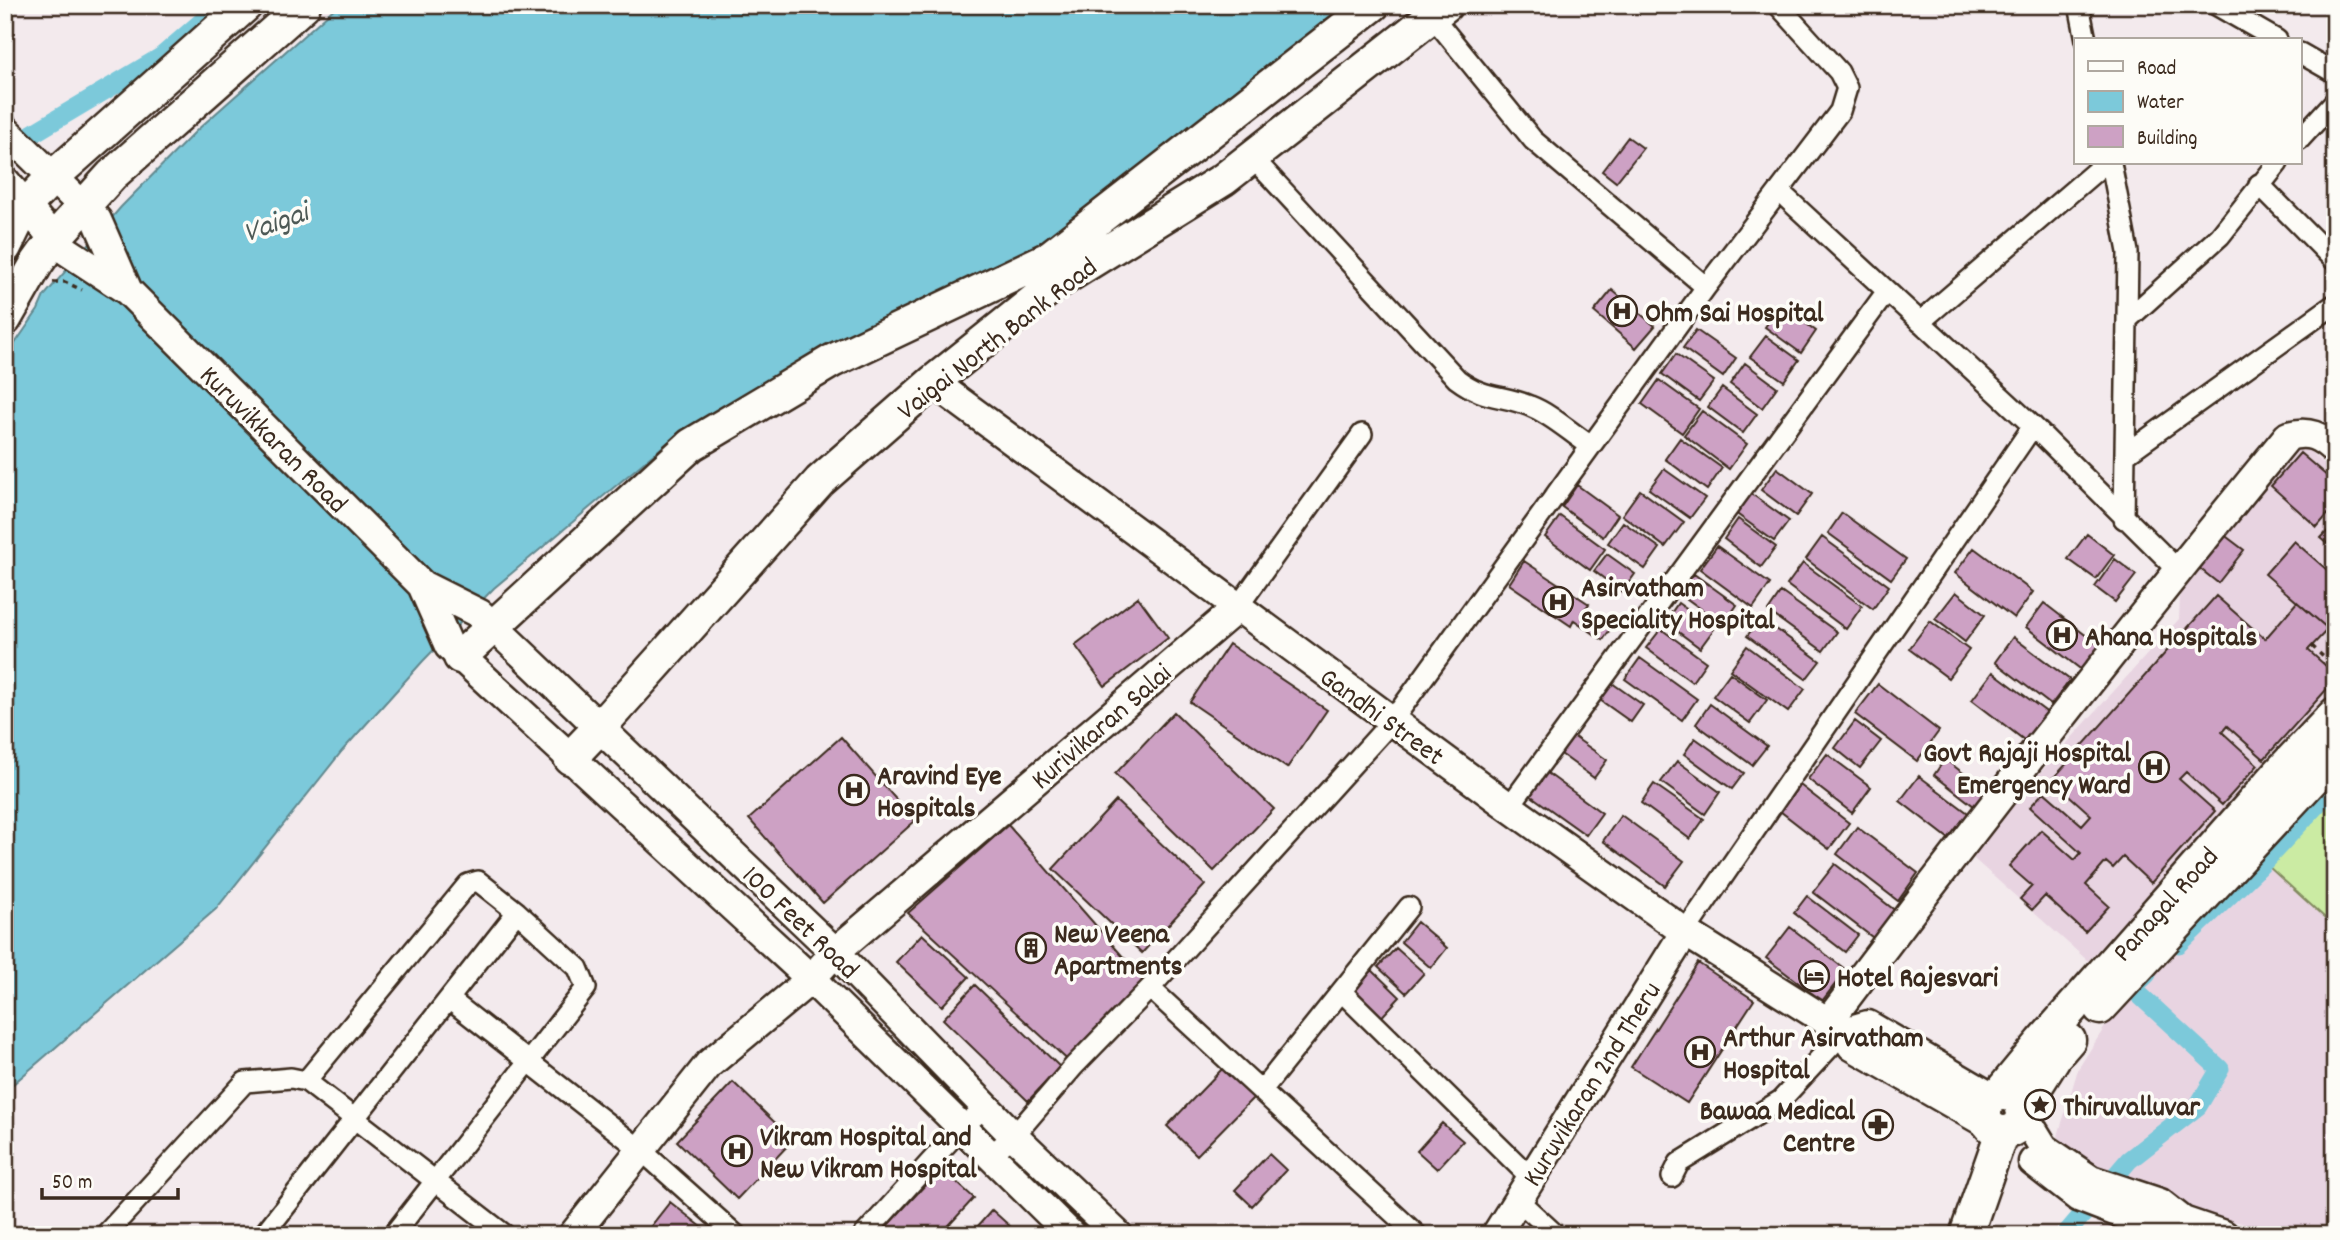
<svg xmlns="http://www.w3.org/2000/svg" width="2340" height="1240" viewBox="0 0 2340 1240" font-family="Dekko,sans-serif">
<rect width="100%" height="100%" fill="#f3eaed"/>
<filter id="ink" filterUnits="userSpaceOnUse"><feTurbulence type="fractalNoise" baseFrequency=".0143" numOctaves="2"/><feDisplacementMap in="SourceGraphic" scale="14" xChannelSelector="R" yChannelSelector="G"/><feConvolveMatrix kernelMatrix="1 2 1 2 8 2 1 2 1" color-interpolation-filters="sRGB"/></filter>
<g filter="url(#ink)">
<path fill="#e8d4e1" d="M 2301,444 L 2335,473 L 2335,686 L 2088,961 L 1974,859 L 1974,846 L 2179,619 L 2181,572 Z
M 2269,867 L 2335,927 L 2335,1235 L 2290,1235 L 2184,1209 L 2093,1174 L 2058,1136 L 2078,1069 L 2115,1011 Z"/>
<path fill="#cbeba3" stroke="#838a60" stroke-width="2" d="M 2335,796 L 2335,927 L 2269,867 Z"/>
<path fill="#7cc9da" stroke="#62898f" stroke-width="2" d="M 338,5 L 1361,5 L 1097,207 L 1010,265 L 788,371 L 668,442 L 494,588 L 423,661 L 342,751 L 216,909 L 5,1091 L 5,358 L 38,310 L 44,296 L 121,207 L 196,131 Z"/>
<g fill="none" stroke-linecap="round" stroke-linejoin="round">
<path stroke="#7cc9da" stroke-width="19" d="M 5,150 L 161,57 L 221,5
M 2179,944 L 2258,868 L 2335,785
M 2065,1235 L 2129,1160 L 2198,1106 L 2220,1069 L 2132,988 L 2147,974"/>
</g>
<path fill="#cda1c4" stroke="#3b2a1e" stroke-width="2" d="M 1628,137 L 1643,148 L 1616,182 L 1602,171 Z
M 1612,290 L 1655,326 L 1636,348 L 1594,312 Z
M 1781,305 L 1816,331 L 1801,353 L 1765,327 Z
M 1696,330 L 1736,358 L 1723,377 L 1683,348 Z
M 1766,336 L 1799,360 L 1784,381 L 1750,357 Z
M 1676,354 L 1714,381 L 1699,401 L 1662,374 Z
M 1745,363 L 1777,387 L 1762,408 L 1730,384 Z
M 1659,380 L 1699,409 L 1682,433 L 1642,404 Z
M 1722,388 L 1757,414 L 1743,433 L 1708,407 Z
M 1702,411 L 1747,444 L 1729,469 L 1684,435 Z
M 1680,438 L 1722,468 L 1707,490 L 1665,459 Z
M 2300,453 L 2335,483 L 2335,506 L 2317,527 L 2271,486 Z
M 1777,468 L 1812,494 L 1796,516 L 1761,490 Z
M 1664,469 L 1705,498 L 1690,518 L 1649,489 Z
M 1577,485 L 1618,515 L 1603,537 L 1562,507 Z
M 1640,490 L 1684,522 L 1665,547 L 1622,515 Z
M 1749,492 L 1789,521 L 1774,541 L 1734,512 Z
M 1842,513 L 1906,559 L 1891,579 L 1828,533 Z
M 1560,516 L 1605,549 L 1590,570 L 1545,537 Z
M 1738,519 L 1776,547 L 1761,567 L 1724,539 Z
M 1623,522 L 1660,548 L 1645,569 L 1608,543 Z
M 2335,523 L 2335,550 L 2321,538 Z
M 2087,534 L 2114,555 L 2096,579 L 2068,559 Z
M 2223,534 L 2244,550 L 2218,583 L 2198,567 Z
M 1822,537 L 1889,586 L 1873,609 L 1806,559 Z
M 2294,541 L 2335,577 L 2335,635 L 2265,574 Z
M 1717,546 L 1770,584 L 1753,608 L 1700,569 Z
M 1974,548 L 2033,592 L 2014,618 L 1955,573 Z
M 1607,554 L 1635,574 L 1622,592 L 1594,571 Z
M 2115,559 L 2136,575 L 2115,602 L 2095,587 Z
M 1524,561 L 1589,604 L 1584,610 L 1611,628 L 1603,640 L 1574,620 L 1571,626 L 1509,584 Z
M 1803,563 L 1862,606 L 1846,629 L 1787,585 Z
M 1694,574 L 1737,605 L 1723,625 L 1679,593 Z
M 1781,592 L 1837,632 L 1823,651 L 1768,611 Z
M 1956,592 L 1985,615 L 1965,642 L 1935,619 Z
M 2216,596 L 2265,639 L 2297,602 L 2328,629 L 2308,650 L 2335,674 L 2335,680 L 2264,759 L 2227,726 L 2222,732 L 2258,765 L 2222,805 L 2186,772 L 2179,779 L 2215,811 L 2151,883 L 2123,857 L 2113,868 L 2106,862 L 2086,885 L 2109,906 L 2085,932 L 2045,896 L 2032,910 L 2020,899 L 2032,886 L 2009,866 L 2041,830 L 2075,860 L 2081,853 L 2030,807 L 2044,792 L 2082,825 L 2091,815 L 2052,780 Z
M 1138,597 L 1168,638 L 1105,686 L 1075,645 Z
M 1678,603 L 1714,629 L 1700,648 L 1665,622 Z
M 2044,603 L 2110,654 L 2092,678 L 2026,627 Z
M 1761,618 L 1820,661 L 1806,679 L 1747,636 Z
M 1930,621 L 1969,650 L 1948,678 L 1909,649 Z
M 1661,629 L 1706,662 L 1692,682 L 1646,648 Z
M 2013,637 L 2070,680 L 2051,705 L 1995,662 Z
M 1229,644 L 1327,710 L 1287,768 L 1190,702 Z
M 1747,646 L 1805,689 L 1788,712 L 1730,670 Z
M 1640,658 L 1697,699 L 1682,720 L 1625,679 Z
M 1993,672 L 2053,717 L 2032,746 L 1972,700 Z
M 1730,673 L 1767,700 L 1750,723 L 1713,696 Z
M 1612,683 L 1643,705 L 1631,722 L 1600,700 Z
M 1878,684 L 1939,731 L 1917,761 L 1855,714 Z
M 1710,704 L 1767,746 L 1752,765 L 1696,724 Z
M 1174,712 L 1274,809 L 1214,871 L 1115,774 Z
M 1855,721 L 1881,741 L 1860,768 L 1835,748 Z
M 1573,736 L 1607,760 L 1594,778 L 1561,754 Z
M 841,737 L 915,821 L 823,903 L 749,819 Z
M 1695,738 L 1744,773 L 1732,789 L 1684,754 Z
M 1827,754 L 1871,787 L 1852,813 L 1808,779 Z
M 1945,759 L 1986,791 L 1974,806 L 1934,775 Z
M 1677,761 L 1720,792 L 1705,814 L 1661,782 Z
M 1546,772 L 1602,813 L 1586,835 L 1530,795 Z
M 1919,776 L 1972,816 L 1953,842 L 1900,801 Z
M 1654,784 L 1704,819 L 1690,839 L 1641,803 Z
M 1800,785 L 1849,823 L 1829,849 L 1780,811 Z
M 1116,801 L 1205,885 L 1142,953 L 1053,869 Z
M 1621,815 L 1684,861 L 1665,886 L 1603,841 Z
M 1008,825 L 1146,983 L 1074,1066 L 908,913 Z
M 1857,827 L 1918,873 L 1898,901 L 1837,854 Z
M 1835,864 L 1897,912 L 1876,940 L 1813,892 Z
M 1807,896 L 1858,935 L 1845,952 L 1794,913 Z
M 1417,922 L 1447,948 L 1431,968 L 1401,942 Z
M 1790,927 L 1846,970 L 1822,1001 L 1766,958 Z
M 922,934 L 969,977 L 942,1006 L 896,962 Z
M 1396,948 L 1424,973 L 1406,993 L 1378,967 Z
M 1698,963 L 1754,1000 L 1687,1103 L 1631,1067 Z
M 1372,970 L 1400,997 L 1377,1022 L 1349,995 Z
M 975,985 L 1060,1067 L 1028,1101 L 943,1019 Z
M 1225,1066 L 1256,1095 L 1197,1155 L 1167,1126 Z
M 733,1082 L 793,1140 L 737,1199 L 677,1141 Z
M 1442,1123 L 1463,1141 L 1437,1169 L 1417,1151 Z
M 1269,1154 L 1286,1170 L 1252,1206 L 1235,1190 Z
M 941,1168 L 974,1198 L 940,1235 L 896,1235 L 887,1226 Z
M 670,1202 L 712,1235 L 653,1235 L 648,1230 Z
M 992,1210 L 1012,1228 L 1006,1235 L 970,1235 Z"/>
<g fill="none" stroke-linecap="round" stroke-linejoin="round">
<g stroke="#3b2a1e" stroke-width="15">
<path id="lane" d="M 2335,850 L 2335,853"/>
</g>
<g stroke="#3b2a1e" stroke-width="24">
<path id="street" d="M 2079,5 L 2086,40
M 2216,5 L 2277,40
M 1433,17 L 1533,140 L 1706,287
M 2300,53 L 2335,73
M 2300,139 L 2335,101
M 1252,157 L 1457,379 C 1485,400 1501,394 1530,406 C 1551,414 1571,433 1591,446
M 2111,163 L 2128,252 L 2124,519
M 2259,184 L 2335,261
M 1780,192 L 2033,426 L 2178,570
M 2127,320 L 2220,236 L 2278,163
M 1920,322 L 2105,163
M 2126,454 L 2335,304
M 1237,608 L 1362,434
M 1509,807 L 1887,291
M 1685,932 L 2033,426
M 1150,988 L 1417,1235
M 1342,992 L 1531,1178
M 449,999 L 641,1150 L 736,1235
M 306,1081 L 468,884 L 478,881 L 517,912 L 578,968 L 586,988 L 393,1235
M 1262,1090 L 1409,907
M 990,1155 L 1014,1136 L 1074,1066 L 1150,988 L 1392,721 L 1706,287 L 1840,111 L 1847,88 L 1839,72 L 1778,5
M 1672,1177 L 1679,1163 L 1781,1100 L 1844,1032
M 1518,1200 L 1556,1235
M 105,1235 L 245,1082 L 291,1078 L 306,1081 L 505,1235
M 263,1235 L 517,912
M 864,1235 L 962,1127 L 986,1107"/>
</g>
<g stroke="#3b2a1e" stroke-width="33">
<path id="secondary" d="M 5,130 L 97,220 L 128,291
M 5,181 L 54,239 L 67,251 L 128,291 L 422,585 L 480,614 L 493,626 L 835,952 L 1014,1136 L 1118,1235
M 933,382 L 1509,807 L 1685,932 L 1844,1032 L 1852,1046 L 1988,1124
M 422,585 L 449,646 L 811,979 L 1071,1235
M 1828,1022 C 1977,823 2130,628 2288,436 C 2309,430 2320,436 2335,450
M 1844,1032 L 1868,1025 L 1993,1098
M 2023,1114 L 2044,1148 L 2091,1180 L 2160,1203 L 2183,1221 L 2224,1235
M 2033,1162 L 2078,1197 L 2151,1225 L 2183,1221
M 573,1235 L 709,1064 L 811,979 L 835,952 L 1237,608
M 1496,1235 L 1685,932"/>
</g>
<g stroke="#3b2a1e" stroke-width="37">
<path id="primary" d="M 5,247 L 25,206 L 54,176 L 246,5
M 5,319 L 37,263 L 54,239 L 112,175 L 304,5
M 460,657 L 691,445 L 832,361 L 1047,259 L 1373,5
M 570,758 L 599,728 L 820,481 L 933,382 L 1055,284 L 1224,179 L 1446,5
M 2100,1008 L 2335,755
M1985 1113a19 19 0 1 1 38 0a19 19 0 1 1-38 0Z
M 1998,1095 L 2042,1042 L 2279,773 L 2335,714
M 2022,1109 L 2056,1055 L 2069,1040
M 1966,1235 L 2002,1132"/>
</g>
<path stroke="#3b2a1e" stroke-width="3.5" stroke-dasharray="5 5" stroke-linecap="butt" d="M 53,282 L 65,282 L 82,290
M 2312,646 L 2335,668"/>
<use href="#lane" stroke="#fdfcf7" stroke-width="10"/>
<use href="#street" stroke="#fdfcf7" stroke-width="19"/>
<use href="#secondary" stroke="#fdfcf7" stroke-width="28"/>
<use href="#primary" stroke="#fdfcf7" stroke-width="32"/>
</g>
</g>
<defs>
<g id="hospital-ring" transform="scale(1.575)"><circle r="9.5" fill="#fdfcf7" stroke="#3b2a1e" stroke-width="1.5"/><path d="M-5-5h3v3.5h4V-5h3V5h-3V1.5h-4V5h-3Z" fill="#3b2a1e"/></g>
<g id="building-ring" transform="scale(1.575)"><circle r="9.5" fill="#fdfcf7" stroke="#3b2a1e" stroke-width="1.5"/><path d="M-4-6H4V6H1V3H-1V6H-4ZM-2.5-4.3h1.7v1.8h-1.7ZM.8-4.3h1.7v1.8H.8ZM-2.5-1h1.7V.8h-1.7ZM.8-1h1.7V.8H.8Z" fill="#3b2a1e"/></g>
<g id="hotel-ring" transform="scale(1.575)"><circle r="9.5" fill="#fdfcf7" stroke="#3b2a1e" stroke-width="1.5"/><path d="M-6-4.5h1.5V1H6V5H4.5V3h-9V5H-6ZM-4 0a1.8 1.8 0 1 1 3.6 0ZM.5 0V-2.5h3Q6-2.5 6 0Z" fill="#3b2a1e"/></g>
<g id="sight-ring" transform="scale(1.575)"><circle r="9.5" fill="#fdfcf7" stroke="#3b2a1e" stroke-width="1.5"/><path d="M0-6L1.8-2.2L6-1.7L2.9 1.2L3.7 5.4L0 3.3L-3.7 5.4L-2.9 1.2L-6-1.7L-1.8-2.2Z" fill="#3b2a1e"/></g>
<g id="pharmacy-ring" transform="scale(1.575)"><circle r="9.5" fill="#fdfcf7" stroke="#3b2a1e" stroke-width="1.5"/><path d="M-2-6h4v4h4v4h-4v4h-4v-4h-4v-4h4Z" fill="#3b2a1e"/></g>
</defs>
<g fill-rule="evenodd">
<use href="#hospital-ring" x="1622" y="311"/>
<use href="#hospital-ring" x="1558" y="602"/>
<use href="#hospital-ring" x="2062" y="635"/>
<use href="#hospital-ring" x="2154" y="767"/>
<use href="#hospital-ring" x="854" y="790"/>
<use href="#building-ring" x="1031" y="948"/>
<use href="#hotel-ring" x="1814" y="976"/>
<use href="#hospital-ring" x="1700" y="1052"/>
<use href="#sight-ring" x="2040" y="1105"/>
<use href="#pharmacy-ring" x="1878" y="1125"/>
<use href="#hospital-ring" x="737" y="1151"/>
</g>
<g text-anchor="middle" stroke-width="7" stroke-linejoin="round" paint-order="stroke">
<g font-size="28" font-weight="bold" fill="#3b2a1e" stroke="#fdfcf7" text-anchor="start">
<text x="1645" y="321">Ohm Sai Hospital</text>
<text x="1581" y="596">Asirvatham<tspan x="1581" dy="32">Speciality Hospital</tspan></text>
<text x="2085" y="645">Ahana Hospitals</text>
<text x="2131" y="761" text-anchor="end">Govt Rajaji Hospital<tspan x="2131" dy="32">Emergency Ward</tspan></text>
<text x="877" y="784">Aravind Eye<tspan x="877" dy="32">Hospitals</tspan></text>
<text x="1054" y="942">New Veena<tspan x="1054" dy="32">Apartments</tspan></text>
<text x="1837" y="986">Hotel Rajesvari</text>
<text x="1723" y="1046">Arthur Asirvatham<tspan x="1723" dy="32">Hospital</tspan></text>
<text x="2063" y="1115">Thiruvalluvar</text>
<text x="1855" y="1119" text-anchor="end">Bawaa Medical<tspan x="1855" dy="32">Centre</tspan></text>
<text x="760" y="1145">Vikram Hospital and<tspan x="760" dy="32">New Vikram Hospital</tspan></text>
</g>
<g font-size="28" fill="#3b2a1e" stroke="#fdfcf7">
<text transform="translate(996 337) rotate(-38)" y="10">Vaigai North Bank Road</text>
<text transform="translate(275 438) rotate(45)" y="10">Kuruvikkaran Road</text>
<text transform="translate(1383 715) rotate(36)" y="10">Gandhi Street</text>
<text transform="translate(1100 725) rotate(-41)" y="10">Kurivikaran Salai</text>
<text transform="translate(2164 903) rotate(-48)" y="10">Panagal Road</text>
<text transform="translate(802 921) rotate(44)" y="10">100 Feet Road</text>
<text transform="translate(1590 1083) rotate(-58)" y="10">Kuruvikaran 2nd Theru</text>
</g>
<g font-size="30" font-style="italic" fill="#4e5a56" stroke="#fdfcf7">
<text transform="translate(275 221) rotate(-20)" y="10">Vaigai</text>
</g>
</g>
<rect width="2340" height="1240" fill="none" stroke="#fdfcf7" stroke-width="28"/>
<rect x="14" y="14" width="2312" height="1212" fill="none" stroke="#3b2a1e" stroke-width="2.5" filter="url(#ink)"/>
<rect x="2074" y="38" width="228" height="126" fill="#fdfcf7" stroke="#afa8a0" stroke-width="2"/>
<rect x="2088" y="61" width="35" height="10" fill="#fdfcf7" stroke="#afa8a0" stroke-width="2"/>
<text x="2137" y="74" font-size="21" fill="#3b2a1e">Road</text>
<rect x="2088" y="91" width="35" height="21" fill="#7cc9da" stroke="#afa8a0" stroke-width="2"/>
<text x="2137" y="108" font-size="21" fill="#3b2a1e">Water</text>
<rect x="2088" y="126" width="35" height="21" fill="#cda1c4" stroke="#afa8a0" stroke-width="2"/>
<text x="2137" y="144" font-size="21" fill="#3b2a1e">Building</text>
<path d="M42 1188v10h136v-10" fill="none" stroke="#3b2a1e" stroke-width="3.5"/>
<text x="52" y="1188" font-size="21" fill="#3b2a1e" stroke="#fdfcf7" stroke-width="5" paint-order="stroke">50 m</text>
</svg>
